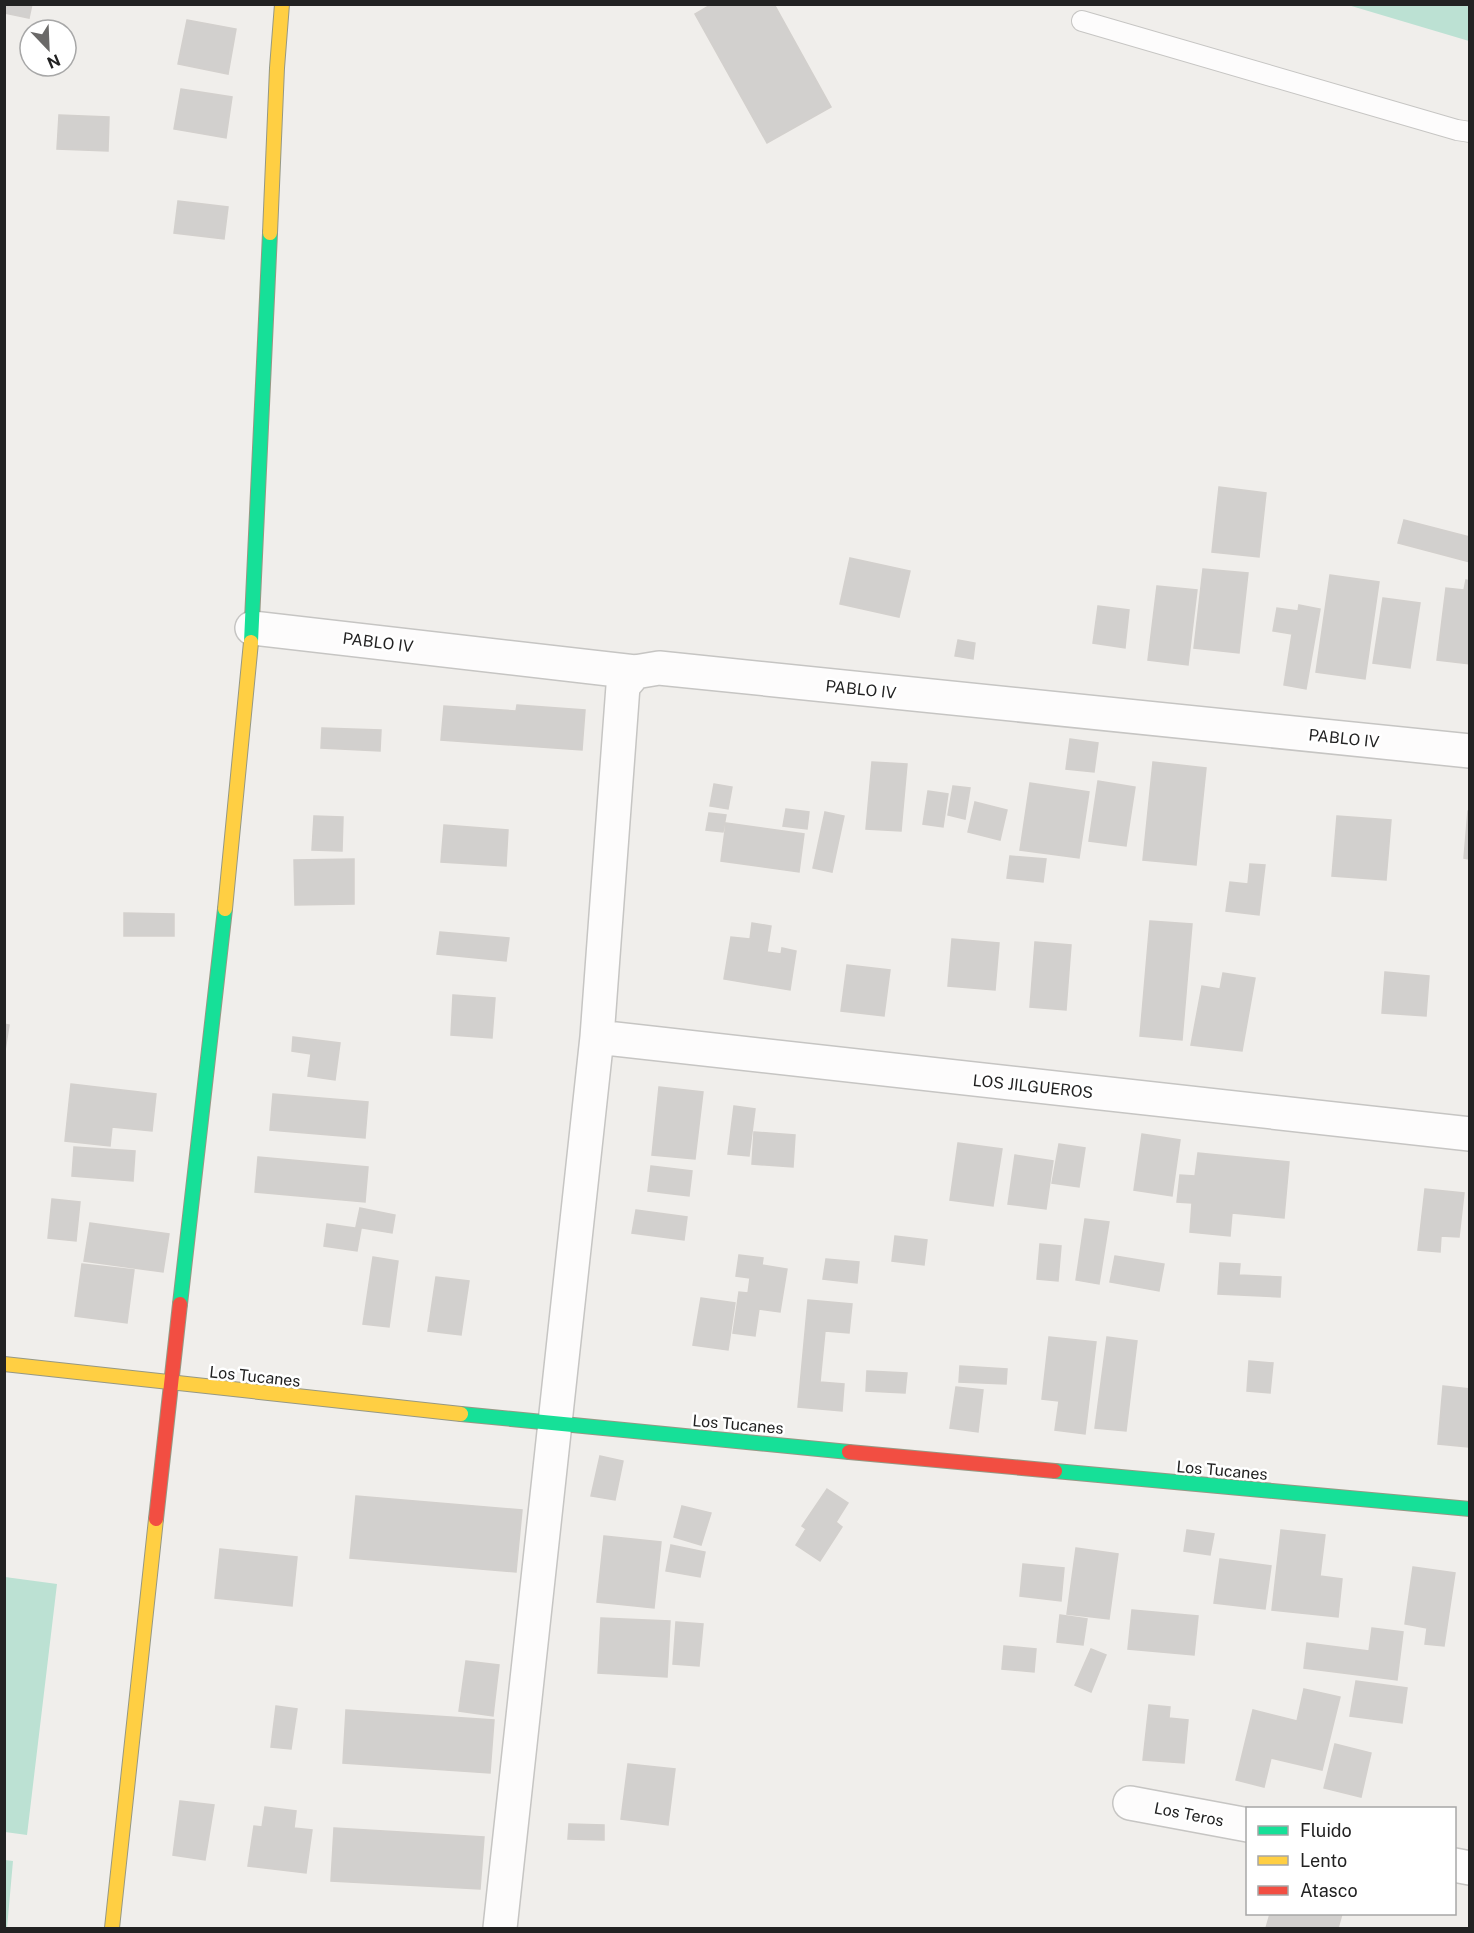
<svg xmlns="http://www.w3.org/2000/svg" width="1474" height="1933" viewBox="0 0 1474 1933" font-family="'Public Sans',sans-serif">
<rect width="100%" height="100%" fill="#f0eeeb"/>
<path fill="#bce1d3" d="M 1348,5 L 1469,5 L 1469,41 Z
M 5,1577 L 57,1584 L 27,1835 L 5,1832 Z
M 5,1860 L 13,1861 L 7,1928 L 4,1928 Z"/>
<path fill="#d2d0ce" stroke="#d3d0cd" stroke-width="1.5" d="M 4,4 L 32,4 L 29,18 L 4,13 Z
M 712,4 L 774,4 L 831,107 L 767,143 L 695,14 Z
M 187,20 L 236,29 L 228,74 L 178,64 Z
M 181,89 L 232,97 L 226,138 L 174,129 Z
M 59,115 L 109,117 L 108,151 L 57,149 Z
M 178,201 L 228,207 L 224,239 L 174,233 Z
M 1219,487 L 1266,493 L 1259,557 L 1212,552 Z
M 1404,520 L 1470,537 L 1470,562 L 1398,543 Z
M 850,558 L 910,571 L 899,617 L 840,604 Z
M 1203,569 L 1248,573 L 1239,653 L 1194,648 Z
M 1330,575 L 1379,582 L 1365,679 L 1316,672 Z
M 1466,580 L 1470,581 L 1470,664 L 1437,660 L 1446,588 L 1464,590 Z
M 1157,586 L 1197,590 L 1188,665 L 1148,660 Z
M 1383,598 L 1420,603 L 1410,668 L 1373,663 Z
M 1299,605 L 1320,609 L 1306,689 L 1284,685 L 1292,634 L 1273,631 L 1277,608 L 1298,611 Z
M 1098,606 L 1129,610 L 1125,648 L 1093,643 Z
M 958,640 L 975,643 L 973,659 L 955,656 Z
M 517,705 L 585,710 L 582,750 L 441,740 L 444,706 L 516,711 Z
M 322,728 L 381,730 L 380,751 L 321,748 Z
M 1070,739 L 1098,743 L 1094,772 L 1066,769 Z
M 872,762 L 907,764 L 901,831 L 866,829 Z
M 1153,762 L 1206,768 L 1196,865 L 1143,860 Z
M 1098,781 L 1135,787 L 1126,846 L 1089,841 Z
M 1030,783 L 1089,792 L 1079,858 L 1020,850 Z
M 714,784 L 732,787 L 728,809 L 710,806 Z
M 953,786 L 970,788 L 965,819 L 948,815 Z
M 928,791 L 948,794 L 943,827 L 923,824 Z
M 975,802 L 1007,810 L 1000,840 L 968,832 Z
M 786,809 L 809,812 L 807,829 L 783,826 Z
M 1468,811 L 1470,811 L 1470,859 L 1464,858 Z
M 825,812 L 844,816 L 832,872 L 813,868 Z
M 709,813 L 726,815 L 723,832 L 706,830 Z
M 314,816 L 343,817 L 342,851 L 312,850 Z
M 1337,816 L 1391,820 L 1386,880 L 1332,876 Z
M 726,823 L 804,834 L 799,872 L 721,861 Z
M 444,825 L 508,830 L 506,866 L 441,862 Z
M 1010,856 L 1046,859 L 1043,882 L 1007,878 Z
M 354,859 L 354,904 L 295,905 L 294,860 Z
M 1250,864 L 1265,865 L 1259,915 L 1226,911 L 1230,882 L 1248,884 Z
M 124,913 L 174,914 L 174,936 L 124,936 Z
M 1150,921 L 1192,924 L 1182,1040 L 1140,1036 Z
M 752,923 L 771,926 L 767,952 L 781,954 L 782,948 L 796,951 L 790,990 L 724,979 L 731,937 L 750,939 Z
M 440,932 L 509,938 L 506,961 L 437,954 Z
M 952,939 L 999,943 L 995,990 L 948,986 Z
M 1035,942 L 1071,945 L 1066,1010 L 1030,1007 Z
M 847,965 L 890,970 L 884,1016 L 841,1011 Z
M 1385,972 L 1429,976 L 1426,1016 L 1382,1013 Z
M 1223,973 L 1255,978 L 1242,1051 L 1191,1045 L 1202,986 L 1220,989 Z
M 453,995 L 495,998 L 492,1038 L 451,1035 Z
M 4,1024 L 9,1025 L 4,1057 Z
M 293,1037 L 340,1043 L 335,1080 L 308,1076 L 311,1054 L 292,1051 Z
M 71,1084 L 156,1094 L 152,1131 L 112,1127 L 110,1146 L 65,1141 Z
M 659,1087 L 703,1092 L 695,1159 L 652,1155 Z
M 273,1094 L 368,1102 L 365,1138 L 270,1130 Z
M 734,1106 L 755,1109 L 749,1156 L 728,1154 Z
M 754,1132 L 795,1135 L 793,1167 L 752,1164 Z
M 1142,1134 L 1180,1140 L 1172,1196 L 1134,1190 Z
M 958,1143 L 1002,1149 L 993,1206 L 950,1200 Z
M 1059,1144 L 1085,1148 L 1079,1187 L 1052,1183 Z
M 74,1147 L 135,1151 L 133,1181 L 72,1176 Z
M 1198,1153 L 1289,1162 L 1284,1218 L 1232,1213 L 1230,1236 L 1190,1232 L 1192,1203 L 1177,1202 L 1180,1175 L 1195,1176 Z
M 1015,1155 L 1053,1161 L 1046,1209 L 1008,1204 Z
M 258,1157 L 368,1167 L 365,1202 L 255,1192 Z
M 651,1166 L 692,1171 L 689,1196 L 648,1191 Z
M 1425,1189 L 1464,1193 L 1459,1237 L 1441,1236 L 1440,1252 L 1418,1250 Z
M 52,1199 L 80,1202 L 76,1241 L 48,1238 Z
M 360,1208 L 395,1215 L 392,1233 L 356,1227 Z
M 636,1210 L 687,1217 L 684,1240 L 632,1233 Z
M 1085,1219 L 1109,1222 L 1099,1284 L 1076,1280 Z
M 90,1223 L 169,1234 L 163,1272 L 84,1261 Z
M 327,1224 L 361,1229 L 357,1251 L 324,1246 Z
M 895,1236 L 927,1240 L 924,1265 L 892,1261 Z
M 1040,1244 L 1061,1246 L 1058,1281 L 1037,1279 Z
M 739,1255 L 763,1258 L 762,1265 L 787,1269 L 780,1312 L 759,1309 L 755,1336 L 733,1333 L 739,1292 L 748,1293 L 750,1278 L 736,1276 Z
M 1115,1256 L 1164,1264 L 1159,1291 L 1110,1282 Z
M 373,1257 L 398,1261 L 389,1327 L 363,1324 Z
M 826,1259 L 859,1262 L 857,1283 L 823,1279 Z
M 1220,1263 L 1240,1264 L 1239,1275 L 1281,1277 L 1280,1297 L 1218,1294 Z
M 82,1264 L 134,1270 L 127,1323 L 75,1316 Z
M 436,1277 L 469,1281 L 461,1335 L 428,1331 Z
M 701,1298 L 735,1303 L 728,1350 L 693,1345 Z
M 808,1300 L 852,1304 L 849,1333 L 825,1331 L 820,1382 L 844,1384 L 842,1411 L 798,1407 Z
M 1049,1337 L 1096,1342 L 1085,1434 L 1055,1430 L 1059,1401 L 1042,1399 Z
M 1107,1337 L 1137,1341 L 1126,1431 L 1095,1428 Z
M 1249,1361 L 1273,1363 L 1270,1393 L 1247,1391 Z
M 960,1366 L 1007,1369 L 1006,1384 L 959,1382 Z
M 867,1371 L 907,1373 L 905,1393 L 866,1391 Z
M 1443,1386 L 1470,1389 L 1468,1447 L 1438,1444 Z
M 956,1387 L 983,1390 L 978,1432 L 950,1428 Z
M 600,1456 L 623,1461 L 615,1500 L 591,1496 Z
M 827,1489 L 848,1503 L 836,1522 L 842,1527 L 820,1561 L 796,1545 L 806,1529 L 802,1526 Z
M 356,1496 L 522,1510 L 516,1572 L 350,1558 Z
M 682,1506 L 711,1513 L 701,1545 L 674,1537 Z
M 1187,1530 L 1214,1534 L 1210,1555 L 1184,1551 Z
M 1281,1530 L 1325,1535 L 1320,1576 L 1342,1579 L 1338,1617 L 1272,1610 Z
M 604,1536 L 661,1542 L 654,1608 L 597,1602 Z
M 671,1545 L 705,1552 L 700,1577 L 666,1571 Z
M 1076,1548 L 1118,1554 L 1109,1619 L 1067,1614 Z
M 220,1549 L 297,1557 L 292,1606 L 215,1598 Z
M 1220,1559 L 1271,1566 L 1265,1609 L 1214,1603 Z
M 1023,1564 L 1064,1568 L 1061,1601 L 1020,1596 Z
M 1413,1567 L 1455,1573 L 1444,1646 L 1425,1644 L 1427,1628 L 1405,1624 Z
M 1132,1610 L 1198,1616 L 1194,1655 L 1128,1649 Z
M 1060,1615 L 1087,1619 L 1083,1645 L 1057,1642 Z
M 601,1618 L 670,1621 L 667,1677 L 598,1673 Z
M 676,1622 L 703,1624 L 699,1666 L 673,1664 Z
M 1372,1628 L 1403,1632 L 1397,1680 L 1304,1668 L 1307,1643 L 1369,1651 Z
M 1004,1646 L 1036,1649 L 1034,1672 L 1002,1669 Z
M 1091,1649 L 1106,1655 L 1091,1692 L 1075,1685 Z
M 466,1661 L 499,1665 L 493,1716 L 459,1711 Z
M 1356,1681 L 1407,1688 L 1402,1723 L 1350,1716 Z
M 1304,1689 L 1340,1697 L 1322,1770 L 1271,1758 L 1264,1787 L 1236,1780 L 1253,1710 L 1297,1721 Z
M 1149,1705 L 1170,1707 L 1169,1718 L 1188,1720 L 1184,1763 L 1143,1760 Z
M 276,1706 L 297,1709 L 291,1749 L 271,1747 Z
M 346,1710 L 494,1720 L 490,1773 L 343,1763 Z
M 1335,1744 L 1371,1753 L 1361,1797 L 1324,1788 Z
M 628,1764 L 675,1769 L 668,1825 L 621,1819 Z
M 180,1801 L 214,1805 L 205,1860 L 173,1855 Z
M 265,1807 L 296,1811 L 294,1828 L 312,1830 L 306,1873 L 248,1866 L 254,1826 L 262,1827 Z
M 569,1824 L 604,1825 L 604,1840 L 568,1839 Z
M 334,1828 L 484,1837 L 480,1889 L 331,1881 Z
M 1270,1914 L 1342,1914 L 1338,1928 L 1266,1928 Z"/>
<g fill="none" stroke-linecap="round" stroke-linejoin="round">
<g stroke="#c6c5c3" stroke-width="22">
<path id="lane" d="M 1082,21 L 1457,130 L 1470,132"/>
</g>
<g stroke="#c6c5c3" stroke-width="36">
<path id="street" d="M 252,628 L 635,672 L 659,668 L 1470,751
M 597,1037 L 1470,1134
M 1130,1803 L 1248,1825
M 1454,1865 L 1470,1868
M 500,1928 L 597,1037 L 623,686 L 635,672"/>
</g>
<g stroke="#969884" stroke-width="16">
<path id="fast" d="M 251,642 L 270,233
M 180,1304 L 225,909
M 461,1414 L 849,1452
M 1055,1471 L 1470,1509"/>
</g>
<g stroke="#969884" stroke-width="16">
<path id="slow" d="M 270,233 L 277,68 L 282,4
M 225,909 L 251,642
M 4,1364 L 461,1414
M 112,1928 L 156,1519"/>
</g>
<g stroke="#969884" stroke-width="16">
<path id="jam" d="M 849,1452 L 1055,1471
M 156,1519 L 180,1304"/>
</g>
<use href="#lane" stroke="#fdfcfc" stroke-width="20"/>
<use href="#street" stroke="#fdfcfc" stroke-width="33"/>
<use href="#fast" stroke="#16e098" stroke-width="14"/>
<use href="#slow" stroke="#ffcf43" stroke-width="14"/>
<use href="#jam" stroke="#f24e42" stroke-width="14"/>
</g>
<g text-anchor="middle" stroke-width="5" stroke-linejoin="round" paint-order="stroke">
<g font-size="16" fill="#222" stroke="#fff">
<text transform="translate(378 642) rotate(7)" y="6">PABLO IV</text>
<text transform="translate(861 689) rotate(6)" y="6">PABLO IV</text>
<text transform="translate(1344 738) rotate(6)" y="6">PABLO IV</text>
<text transform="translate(1033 1086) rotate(6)" y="6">LOS JILGUEROS</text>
<text transform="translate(255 1376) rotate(6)" y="6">Los Tucanes</text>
<text transform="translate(738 1424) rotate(5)" y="6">Los Tucanes</text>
<text transform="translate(1222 1470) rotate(5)" y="6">Los Tucanes</text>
<text transform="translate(1189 1814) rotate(11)" y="6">Los Teros</text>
</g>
</g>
<rect width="1474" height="1933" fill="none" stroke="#222222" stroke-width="12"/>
<rect x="1246" y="1807" width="210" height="108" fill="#ffffff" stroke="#a7a7a7" stroke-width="1.5"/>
<rect x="1258" y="1826" width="30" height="9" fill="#16e098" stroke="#a7a7a7" stroke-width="1.5"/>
<text x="1300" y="1837" font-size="18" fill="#222222">Fluido</text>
<rect x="1258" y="1856" width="30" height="9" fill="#ffcf43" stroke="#a7a7a7" stroke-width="1.5"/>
<text x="1300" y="1867" font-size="18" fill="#222222">Lento</text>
<rect x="1258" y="1886" width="30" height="9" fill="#f24e42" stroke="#a7a7a7" stroke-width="1.5"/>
<text x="1300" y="1897" font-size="18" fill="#222222">Atasco</text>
<g transform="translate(48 48) rotate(157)"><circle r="28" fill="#ffffff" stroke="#a7a7a7" stroke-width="1.5"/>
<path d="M0-4.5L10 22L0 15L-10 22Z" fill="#6a6968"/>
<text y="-9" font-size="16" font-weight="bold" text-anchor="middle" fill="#222222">N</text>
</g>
</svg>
